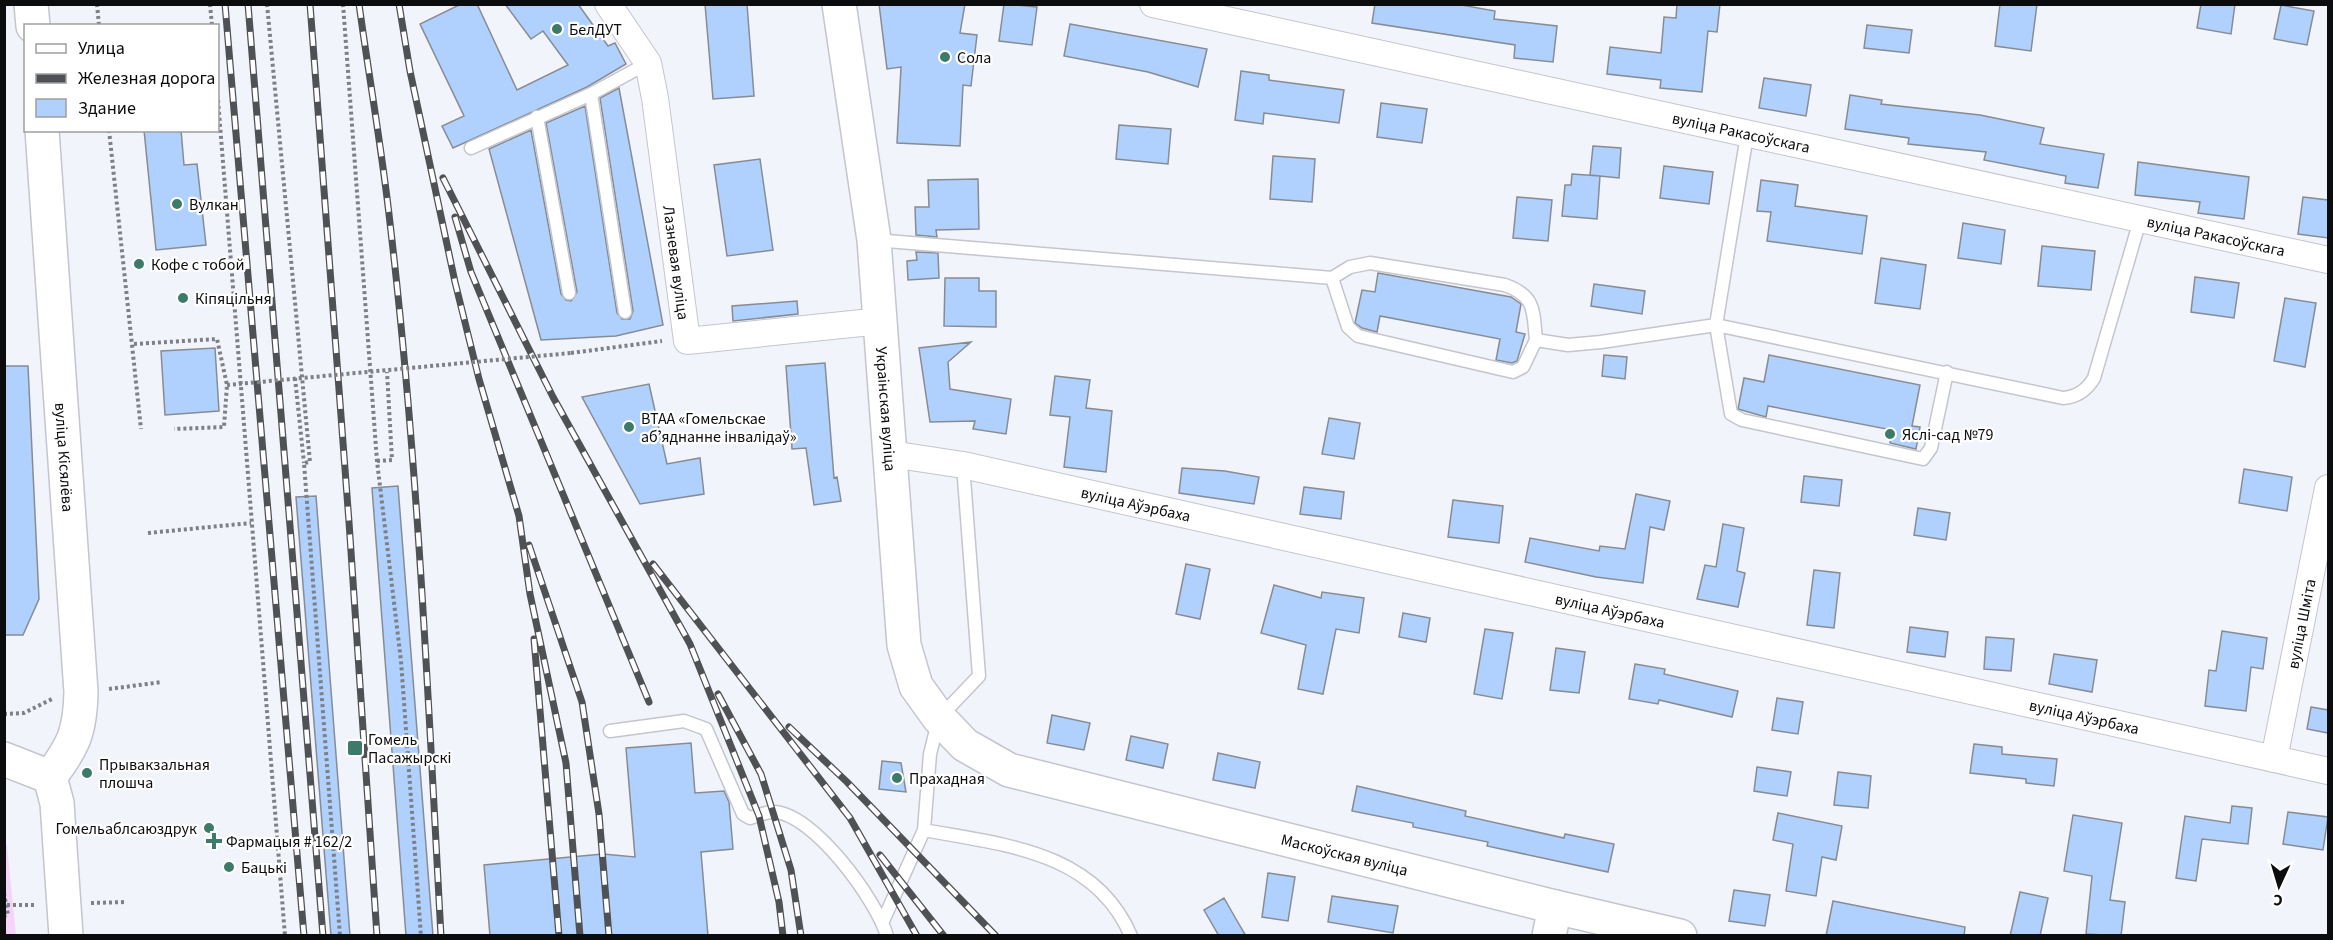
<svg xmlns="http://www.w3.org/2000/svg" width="2333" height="940" viewBox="0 0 2333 940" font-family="'Source Sans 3',sans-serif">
<rect width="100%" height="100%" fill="#f2f4fc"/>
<path fill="#f4d4f9" d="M 5,843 L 7,846 L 16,935 L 5,935 Z"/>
<path fill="#b0d0fe" stroke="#878c93" stroke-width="1.5" d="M 461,4 L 477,4 L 517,90 L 568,65 L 543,31 L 531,39 L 505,4 L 578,4 L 608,46 L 615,43 L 626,64 L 587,87 L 453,148 L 442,126 L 464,116 L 420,24 Z
M 705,4 L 747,4 L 754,96 L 713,99 Z
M 879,4 L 965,4 L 960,33 L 977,35 L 971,86 L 963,85 L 960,146 L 897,143 L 901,67 L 887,69 Z
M 1004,4 L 1037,7 L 1032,45 L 999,41 Z
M 1375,4 L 1456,4 L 1495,11 L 1494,19 L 1557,26 L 1553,62 L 1514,58 L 1515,45 L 1372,23 Z
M 1677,4 L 1720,4 L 1717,32 L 1708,31 L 1702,92 L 1660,88 L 1661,80 L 1607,74 L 1610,47 L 1661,53 L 1664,17 L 1676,18 Z
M 2000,4 L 2037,4 L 2031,51 L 1995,46 Z
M 2201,4 L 2235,4 L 2231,34 L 2197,28 Z
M 2281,5 L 2314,11 L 2307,45 L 2274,39 Z
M 1070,24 L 1207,49 L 1198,87 L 1148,72 L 1064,56 Z
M 1867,25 L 1912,30 L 1909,53 L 1864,48 Z
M 1241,71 L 1269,75 L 1269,80 L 1344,90 L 1339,123 L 1264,113 L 1263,124 L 1235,120 Z
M 1764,78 L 1811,85 L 1806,116 L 1759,108 Z
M 619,88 L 663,325 L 616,336 L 541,340 L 489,149 L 531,130 L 561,294 L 566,300 L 571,301 L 577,292 L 546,123 L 585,106 L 617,313 L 622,319 L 630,319 L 633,311 L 600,98 Z
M 1850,95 L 1882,100 L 1881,104 L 1980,115 L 2044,128 L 2040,144 L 2104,154 L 2098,188 L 2065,183 L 2066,176 L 1984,160 L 1986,152 L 1908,144 L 1909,138 L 1845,129 Z
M 1381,103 L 1427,109 L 1422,143 L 1377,137 Z
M 1119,125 L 1171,129 L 1168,164 L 1116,159 Z
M 144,130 L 181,130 L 184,165 L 197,164 L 206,245 L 156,250 Z
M 1593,146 L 1621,148 L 1619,178 L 1590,175 Z
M 1273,156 L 1315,159 L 1312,202 L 1270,199 Z
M 760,159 L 773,250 L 727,256 L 714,165 Z
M 2138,162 L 2249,177 L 2244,219 L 2198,213 L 2200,202 L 2135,195 Z
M 1664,166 L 1713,172 L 1709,204 L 1660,198 Z
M 1572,174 L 1600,176 L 1597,219 L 1562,216 L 1565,185 L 1571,185 Z
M 978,179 L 979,229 L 936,230 L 937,237 L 916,235 L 915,207 L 929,207 L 928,180 Z
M 1761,180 L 1798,185 L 1795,206 L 1867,216 L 1862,254 L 1767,241 L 1771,212 L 1757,211 Z
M 1517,197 L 1552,200 L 1548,241 L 1513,238 Z
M 2303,197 L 2328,200 L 2328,238 L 2298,234 Z
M 1963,223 L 2005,230 L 2001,264 L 1958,258 Z
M 2042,246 L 2095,251 L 2091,290 L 2038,286 Z
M 916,252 L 938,253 L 939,278 L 908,280 L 907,261 L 917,260 Z
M 1881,258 L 1926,265 L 1920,309 L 1875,303 Z
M 1378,273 L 1511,297 L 1521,304 L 1516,332 L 1525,334 L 1517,361 L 1512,363 L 1496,360 L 1500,339 L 1380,316 L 1377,332 L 1362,328 L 1355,323 L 1362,290 L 1375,292 Z
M 2195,277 L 2239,283 L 2234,318 L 2191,312 Z
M 945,278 L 979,278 L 979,291 L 996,291 L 996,327 L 944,326 Z
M 1594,284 L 1645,291 L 1642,314 L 1591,306 Z
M 2285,298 L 2316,303 L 2305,367 L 2274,361 Z
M 797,301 L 798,314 L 733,321 L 732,306 Z
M 971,342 L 948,362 L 950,389 L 1011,399 L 1006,434 L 973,429 L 975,421 L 930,422 L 919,348 Z
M 215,348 L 219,411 L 165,415 L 161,351 Z
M 1604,355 L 1627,357 L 1625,379 L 1602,376 Z
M 1769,355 L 1920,385 L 1912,426 L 1920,427 L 1916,449 L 1890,443 L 1892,430 L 1768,406 L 1766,417 L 1738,409 L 1744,378 L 1764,382 Z
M 825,363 L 834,478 L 837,477 L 841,501 L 814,505 L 806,448 L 792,449 L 786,366 Z
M 4,366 L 28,366 L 39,599 L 23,635 L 4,635 Z
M 1055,376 L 1090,380 L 1086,408 L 1112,411 L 1106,472 L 1064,467 L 1070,417 L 1050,415 Z
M 649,384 L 667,464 L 700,458 L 704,494 L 640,504 L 582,397 Z
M 1329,418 L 1360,423 L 1354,459 L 1322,454 Z
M 1182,468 L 1225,471 L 1259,477 L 1254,504 L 1179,493 Z
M 2244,469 L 2292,477 L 2287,511 L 2239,503 Z
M 1804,476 L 1842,480 L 1839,506 L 1801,502 Z
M 398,486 L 433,936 L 406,936 L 372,488 Z
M 1304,487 L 1344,492 L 1341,519 L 1300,514 Z
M 1636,494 L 1670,501 L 1664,530 L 1650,527 L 1643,583 L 1596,577 L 1525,562 L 1530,538 L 1599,551 L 1600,546 L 1625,549 Z
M 316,496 L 350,936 L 331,936 L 296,497 Z
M 1453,500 L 1503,506 L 1499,543 L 1448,537 Z
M 1918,508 L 1950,513 L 1946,540 L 1914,535 Z
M 1723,524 L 1744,528 L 1737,571 L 1745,573 L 1738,607 L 1697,599 L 1705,565 L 1716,567 Z
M 1186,564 L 1210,569 L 1200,619 L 1176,614 Z
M 1814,570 L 1840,573 L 1834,628 L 1807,625 Z
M 1274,585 L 1321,598 L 1322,592 L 1364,598 L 1359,633 L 1336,629 L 1323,694 L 1298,689 L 1306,645 L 1261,633 Z
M 1403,613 L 1430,618 L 1426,642 L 1399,637 Z
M 1910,627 L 1948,632 L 1945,657 L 1907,652 Z
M 1485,629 L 1513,633 L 1502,699 L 1474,694 Z
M 2222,631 L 2267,638 L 2263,669 L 2251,667 L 2246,711 L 2205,706 L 2209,670 L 2216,671 Z
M 1986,637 L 2014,639 L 2011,671 L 1984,669 Z
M 1556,648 L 1585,652 L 1579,693 L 1550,690 Z
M 2054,654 L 2097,660 L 2092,692 L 2049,684 Z
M 1635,664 L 1665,669 L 1664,674 L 1738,691 L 1732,717 L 1659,700 L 1658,704 L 1629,699 Z
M 1777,698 L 1803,702 L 1798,734 L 1772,730 Z
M 2311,707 L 2328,710 L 2328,733 L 2307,729 Z
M 1052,715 L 1090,723 L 1084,750 L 1047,743 Z
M 1131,736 L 1168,744 L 1163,768 L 1126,760 Z
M 691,743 L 695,793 L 724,791 L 729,802 L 733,849 L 701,852 L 708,936 L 490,936 L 484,865 L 603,854 L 635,857 L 626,748 Z
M 1974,744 L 2002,747 L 2002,754 L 2057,759 L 2054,786 L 2026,783 L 2026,779 L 1970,773 Z
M 1218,753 L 1260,762 L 1255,788 L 1213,780 Z
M 882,761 L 901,763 L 906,792 L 879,789 Z
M 1757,767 L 1791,772 L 1787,796 L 1754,791 Z
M 1838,772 L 1871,776 L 1868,808 L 1834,805 Z
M 1357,786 L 1466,811 L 1465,816 L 1564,838 L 1565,834 L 1614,844 L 1608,872 L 1487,846 L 1488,842 L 1413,827 L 1413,823 L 1352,811 Z
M 2232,806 L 2252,808 L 2248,844 L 2202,839 L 2196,881 L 2176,878 L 2185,816 L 2230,823 Z
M 2288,812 L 2328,817 L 2323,850 L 2283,844 Z
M 1778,813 L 1842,826 L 1836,860 L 1822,857 L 1816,896 L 1786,891 L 1793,844 L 1773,840 Z
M 2073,815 L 2122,823 L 2110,900 L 2125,902 L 2121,936 L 2086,934 L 2092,876 L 2064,871 Z
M 1268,873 L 1295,877 L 1288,921 L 1262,917 Z
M 1734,890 L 1770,895 L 1765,926 L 1729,921 Z
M 2020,892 L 2048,898 L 2040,936 L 2010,936 Z
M 1332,896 L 1398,906 L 1393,933 L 1328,922 Z
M 1224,898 L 1236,919 L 1246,936 L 1219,936 L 1204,910 Z
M 1833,901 L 1965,927 L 1964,936 L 1826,936 Z"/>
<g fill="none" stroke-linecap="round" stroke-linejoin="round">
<g stroke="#c4c5cd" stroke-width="15">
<path id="lane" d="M 591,94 L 625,312
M 537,117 L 569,293
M 1747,135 L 1716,325 L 1731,414 L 1742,420 L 1923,459 L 1931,448 L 1947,372
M 471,148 L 591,94 L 648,63
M 875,240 L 1332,278 L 1350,267 L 1370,263 L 1505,285 C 1536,296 1533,311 1536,340 L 1568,345 L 1601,342 L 1716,325 L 2063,398 C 2077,397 2087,390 2094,378 L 2140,220
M 1332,278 L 1348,327 L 1358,336 L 1513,372 L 1523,367 L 1536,340
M 963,465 L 979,676 L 939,718 L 930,754 L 924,830 C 1004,845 1095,851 1131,936
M 610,731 L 684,721 L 706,729 L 743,814 L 750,818 C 757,816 766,812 773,812 C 813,812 877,901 887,936
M 883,921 L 924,830"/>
</g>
<g stroke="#c4c5cd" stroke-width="28">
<g id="street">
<path id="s1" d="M 608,4 L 648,63 L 655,98 L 687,341 L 881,321"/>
<path id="s2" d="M 1153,4 L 2328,260"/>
<path id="s3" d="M 891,454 L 963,465 L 2328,771"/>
<path id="s4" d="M 2274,759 L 2328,488"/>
</g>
</g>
<g stroke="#c4c5cd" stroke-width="36">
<g id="secondary">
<path d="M 31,4 L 33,26"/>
<path id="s5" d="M 839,4 L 874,240 L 904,645 L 916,686 L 939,718 L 965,745 L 1009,770 L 1555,907 L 1680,936"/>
<path id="s6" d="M 42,130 L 81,692 C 80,732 74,745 50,777"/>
<path d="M 4,759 L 50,777 L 57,803 L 66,936"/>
<path d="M 1549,936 L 1555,907"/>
</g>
</g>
<path stroke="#7e8085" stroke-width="4" stroke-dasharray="3 3" stroke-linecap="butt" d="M 97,4 L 99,26
M 210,4 L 212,26
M 267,4 L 310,462 L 304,463 L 340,936
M 343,4 L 377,461 L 401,661 L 421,936
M 218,100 L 285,936
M 109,130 L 141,429
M 134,344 L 217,339 L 227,385 L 224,427 L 174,429
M 571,353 L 662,341
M 295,378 L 304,463
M 377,461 L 392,460 L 387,372
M 148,533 L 251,523
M 109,689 L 162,682
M 4,714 L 24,713 L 54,698
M 4,893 L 8,915 L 4,916
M 91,903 L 126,902
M 7,905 L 35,905"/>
<use href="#lane" stroke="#fff" stroke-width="12"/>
<use href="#street" stroke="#fff" stroke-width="26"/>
<use href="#secondary" stroke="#fff" stroke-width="33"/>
<g stroke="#4f5154" stroke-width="7">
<path id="rail" d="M 225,4 L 304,936
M 248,4 L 323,936
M 310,4 L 349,522 L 377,936
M 359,4 C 369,77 382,150 390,223 C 418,460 428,698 441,936
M 399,4 L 410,71 L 455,282 L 479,379 L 519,516 L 530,594 L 566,763 L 580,936
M 443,178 L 553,397 L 690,644 L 759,816 L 779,902 L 783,936
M 455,217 L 471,272 L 649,702
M 529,545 L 582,702 L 599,814 L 609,936
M 653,564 L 850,818 L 917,936
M 534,639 L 559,936
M 718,694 L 761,774 L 791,870 L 801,936
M 789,727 L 847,782 L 996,936
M 880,855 L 944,936"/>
</g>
<use href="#rail" stroke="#fff" stroke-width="4.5" stroke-dasharray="14" stroke-linecap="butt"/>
<path stroke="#7e8085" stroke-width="4" stroke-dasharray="3 3" stroke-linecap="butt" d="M 227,385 L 571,353"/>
</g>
<g fill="#3c7b69" stroke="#fff" stroke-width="2">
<circle cx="557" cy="29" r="6"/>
<circle cx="945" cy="57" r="6"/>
<circle cx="177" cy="204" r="6"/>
<circle cx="139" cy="264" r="6"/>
<circle cx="183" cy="298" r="6"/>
<circle cx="629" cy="427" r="6"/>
<circle cx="1890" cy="434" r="6"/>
<rect x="347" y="740" width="16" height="16" rx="3"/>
<circle cx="87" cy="773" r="6"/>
<circle cx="897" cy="778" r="6"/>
<circle cx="209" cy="828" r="6"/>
<path d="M211 832h6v6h6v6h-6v6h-6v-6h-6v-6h6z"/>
<circle cx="229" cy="867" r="6"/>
</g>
<g text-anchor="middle" stroke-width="4.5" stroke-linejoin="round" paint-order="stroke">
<g font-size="16" fill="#0b0c0e" stroke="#fff" text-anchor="start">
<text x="569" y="35">БелДУТ</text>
<text x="957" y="63">Сола</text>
<text x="189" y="210">Вулкан</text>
<text x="151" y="270">Кофе с тобой</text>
<text x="195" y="304">Кіпяцільня</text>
<text x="641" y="424">ВТАА «Гомельскае<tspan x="641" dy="18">абʼяднанне інвалідаў»</tspan></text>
<text x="1902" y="440">Яслі-сад №79</text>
<text x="368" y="745">Гомель<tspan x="368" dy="18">Пасажырскі</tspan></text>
<text x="99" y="770">Прывакзальная<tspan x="99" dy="18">плошча</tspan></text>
<text x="909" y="784">Прахадная</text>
<text x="197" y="834" text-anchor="end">Гомельаблсаюздрук</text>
<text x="226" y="847">Фармацыя # 162/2</text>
<text x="241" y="873">Бацькі</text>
</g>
<g font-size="16" fill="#0b0c0e" stroke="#fff">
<text dy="6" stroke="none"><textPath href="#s2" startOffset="602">вуліца Ракасоўскага</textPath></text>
<text dy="6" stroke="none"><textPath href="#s2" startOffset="1088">вуліца Ракасоўскага</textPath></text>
<text dy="6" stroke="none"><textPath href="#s1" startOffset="273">Лазневая вуліца</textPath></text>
<text dy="6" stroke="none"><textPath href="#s5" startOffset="408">Украінская вуліца</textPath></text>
<text dy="6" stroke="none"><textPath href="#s6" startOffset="328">вуліца Кісялёва</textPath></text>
<text dy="6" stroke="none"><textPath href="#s3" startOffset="250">вуліца Аўэрбаха</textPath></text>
<text dy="6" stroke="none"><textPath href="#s3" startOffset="736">вуліца Аўэрбаха</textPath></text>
<text dy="6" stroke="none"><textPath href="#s4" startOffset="138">вуліца Шміта</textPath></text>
<text dy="6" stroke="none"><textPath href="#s3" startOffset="1222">вуліца Аўэрбаха</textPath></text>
<text dy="6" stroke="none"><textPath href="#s5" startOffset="1161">Маскоўская вуліца</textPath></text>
</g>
</g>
<rect width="2333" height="940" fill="none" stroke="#0b0c0e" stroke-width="12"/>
<rect x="24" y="24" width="195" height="108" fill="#ffffff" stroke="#9d9e9f" stroke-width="1.5"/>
<rect x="36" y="44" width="30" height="9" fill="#ffffff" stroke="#9d9e9f" stroke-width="1.5"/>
<text x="78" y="54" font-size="18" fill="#0b0c0e">Улица</text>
<rect x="36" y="74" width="30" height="9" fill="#4f5154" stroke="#9d9e9f" stroke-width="1.5"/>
<text x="78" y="84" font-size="18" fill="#0b0c0e">Железная дорога</text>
<rect x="36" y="99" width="30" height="18" fill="#b0d0fe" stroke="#9d9e9f" stroke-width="1.5"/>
<text x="78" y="114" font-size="18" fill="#0b0c0e">Здание</text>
<g transform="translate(2279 886) rotate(184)" stroke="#ffffff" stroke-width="4.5" paint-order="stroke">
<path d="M0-4.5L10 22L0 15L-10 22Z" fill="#0b0c0e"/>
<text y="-9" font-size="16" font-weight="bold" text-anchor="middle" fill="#0b0c0e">С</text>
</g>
</svg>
